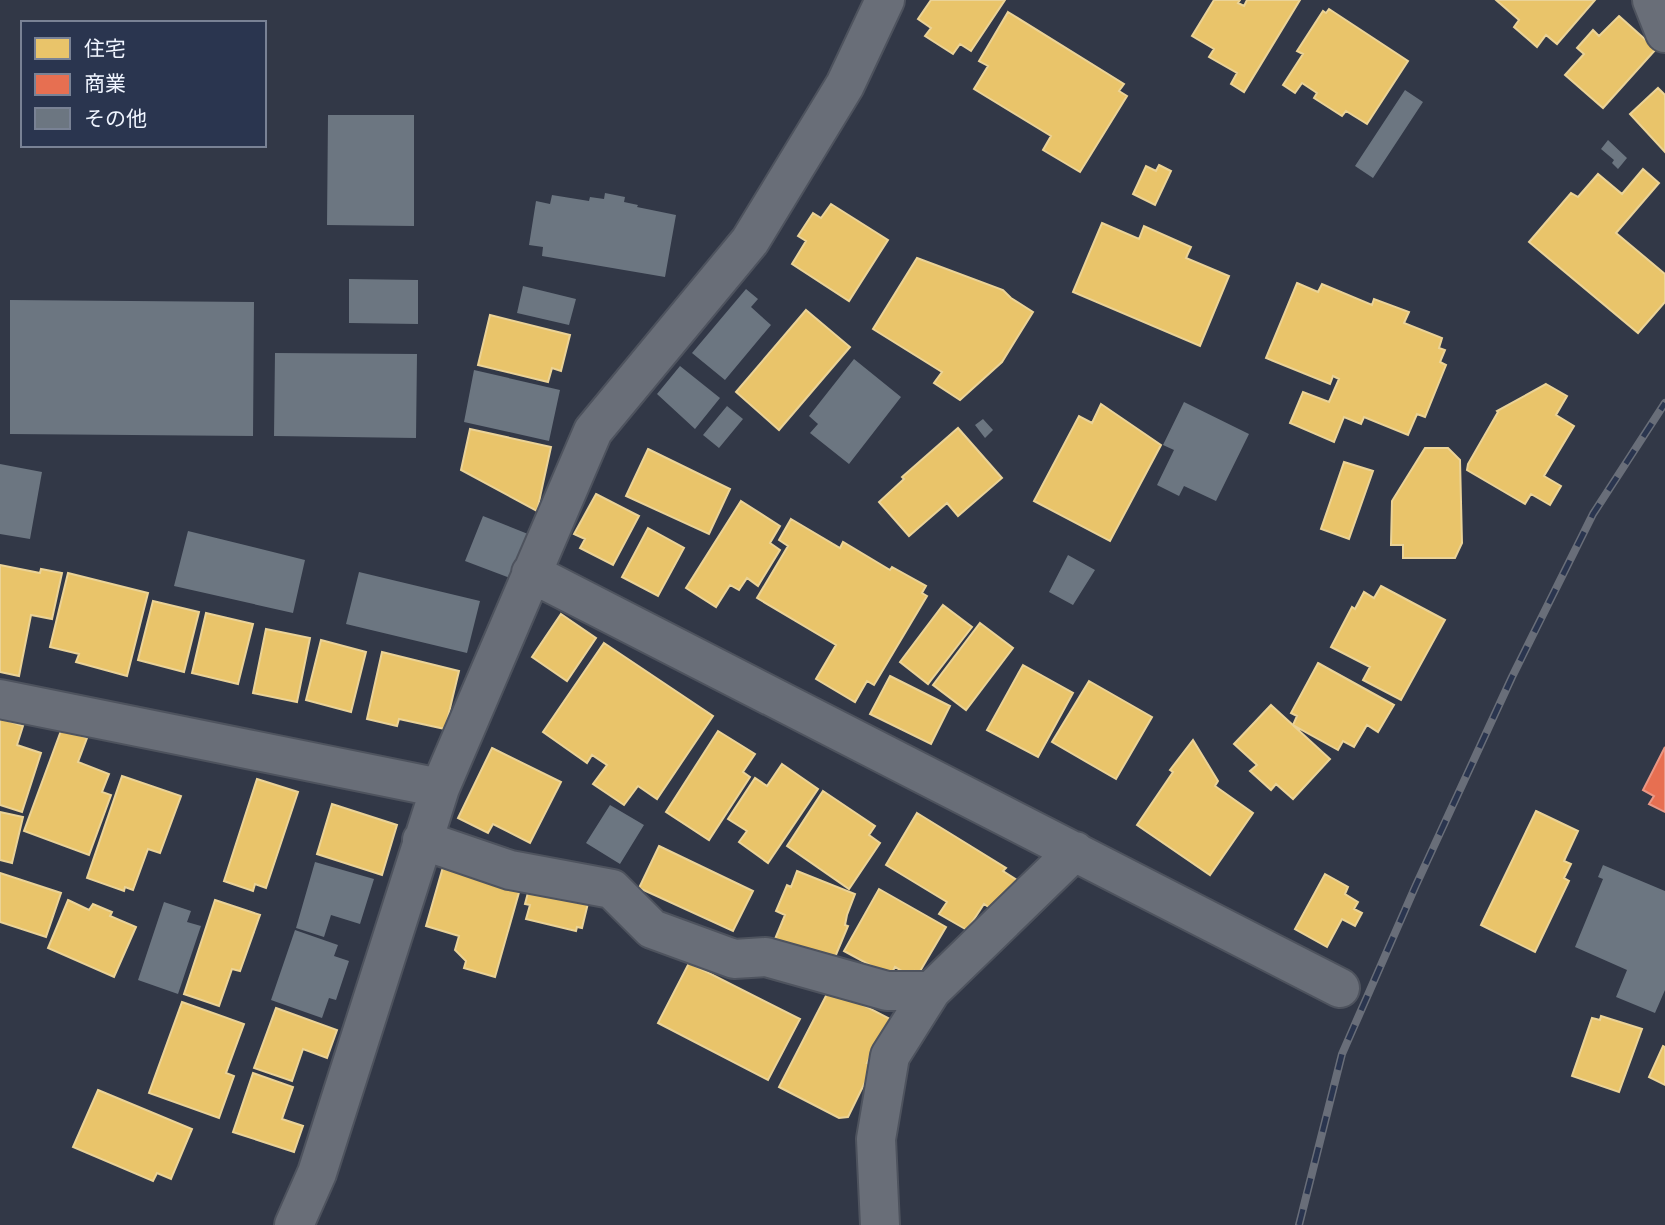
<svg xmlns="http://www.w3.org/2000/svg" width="1665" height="1225" viewBox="0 0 1665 1225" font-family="'Work Sans','Noto Sans JP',sans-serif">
<rect width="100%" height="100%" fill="#323847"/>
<path fill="#e9c46a" stroke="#ebd397" stroke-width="2" d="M 931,0 L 1005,0 L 971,51 L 960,44 L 953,54 L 925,36 L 931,28 L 918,19 Z
M 1214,0 L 1240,0 L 1238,3 L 1244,6 L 1247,0 L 1300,0 L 1244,92 L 1231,84 L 1237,73 L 1209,57 L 1214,49 L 1192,36 Z
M 1496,0 L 1595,0 L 1557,44 L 1546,35 L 1537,47 L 1514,27 L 1519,20 Z
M 1329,9 L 1408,61 L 1367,124 L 1346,111 L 1342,116 L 1314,98 L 1317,93 L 1302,83 L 1295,93 L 1283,85 L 1303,54 L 1297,51 L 1323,11 L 1326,13 Z
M 1008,12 L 1124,84 L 1119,91 L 1127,96 L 1080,172 L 1043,150 L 1051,136 L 974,89 L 988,66 L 979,61 Z
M 1619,16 L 1656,49 L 1603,108 L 1565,75 L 1584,54 L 1577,48 L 1593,30 L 1599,36 Z
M 1658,88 L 1665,95 L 1665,152 L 1630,114 Z
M 1159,165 L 1171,171 L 1155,205 L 1133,194 L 1146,166 L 1156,171 Z
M 1643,169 L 1659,183 L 1616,233 L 1665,274 L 1665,302 L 1638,333 L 1529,242 L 1571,193 L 1578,197 L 1598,174 L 1622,194 Z
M 831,204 L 888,240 L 849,301 L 792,264 L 806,241 L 798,236 L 813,213 L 821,218 Z
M 1102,223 L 1139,239 L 1144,226 L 1191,247 L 1186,258 L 1229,276 L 1200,346 L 1073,292 Z
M 917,258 L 1003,290 L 1011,298 L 1033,312 L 1002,362 L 960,400 L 934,383 L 942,372 L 873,329 Z
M 1297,283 L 1318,292 L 1322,284 L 1372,305 L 1374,299 L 1409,312 L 1404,323 L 1442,338 L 1439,348 L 1445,350 L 1440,362 L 1446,365 L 1425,417 L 1417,414 L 1408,435 L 1364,417 L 1361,424 L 1344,417 L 1334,442 L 1290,423 L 1303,392 L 1329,402 L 1339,379 L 1333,376 L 1330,384 L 1266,358 Z
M 806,310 L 850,347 L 779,430 L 736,392 Z
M 490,315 L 570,335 L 561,371 L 552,368 L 548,382 L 478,365 Z
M 1546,384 L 1567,396 L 1556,415 L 1574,426 L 1544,476 L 1561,486 L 1550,505 L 1531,494 L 1525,504 L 1467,470 L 1468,464 L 1498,412 L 1497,411 Z
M 1101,404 L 1161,445 L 1110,541 L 1034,501 L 1079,416 L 1092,423 Z
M 958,428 L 1002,478 L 958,516 L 947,503 L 909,536 L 879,502 L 904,479 L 902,477 Z
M 470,429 L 551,447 L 537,511 L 461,470 Z
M 1425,448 L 1448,448 L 1460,460 L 1462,543 L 1455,558 L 1403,558 L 1403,545 L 1391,545 L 1392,501 Z
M 648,449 L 730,489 L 709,534 L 626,496 Z
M 1344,462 L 1373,471 L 1349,539 L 1321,529 Z
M 596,494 L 639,516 L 613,565 L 580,548 L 585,539 L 574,534 Z
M 741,501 L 780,526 L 770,543 L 780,550 L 758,586 L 747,578 L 739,590 L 730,585 L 716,607 L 686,588 Z
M 791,519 L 840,548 L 843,542 L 890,570 L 892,567 L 926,586 L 922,593 L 927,596 L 874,685 L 867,681 L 855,702 L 816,679 L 836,645 L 757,598 L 788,546 L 779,540 Z
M 648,528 L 684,548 L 658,596 L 622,577 Z
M 0,565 L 40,573 L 41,569 L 62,573 L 52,619 L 31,615 L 19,676 L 0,672 Z
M 68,573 L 148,593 L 127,676 L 76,662 L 79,654 L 50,647 Z
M 1381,586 L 1445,620 L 1401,700 L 1363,680 L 1370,667 L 1331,647 L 1352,607 L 1355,609 L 1364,592 L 1374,598 Z
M 153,601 L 199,612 L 184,672 L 138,660 Z
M 943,605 L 972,627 L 928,684 L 900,662 Z
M 206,613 L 253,624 L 238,684 L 192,673 Z
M 561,614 L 596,638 L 567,681 L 532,657 Z
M 980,623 L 1013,648 L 966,710 L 933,685 Z
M 266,629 L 310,638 L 297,702 L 253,693 Z
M 321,640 L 366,652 L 351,712 L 306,700 Z
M 604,643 L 713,716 L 657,799 L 638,786 L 624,805 L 593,784 L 607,765 L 592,755 L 587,763 L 543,732 Z
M 382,652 L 459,671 L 445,729 L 399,719 L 397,726 L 367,719 Z
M 1318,663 L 1394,705 L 1378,732 L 1367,725 L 1354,747 L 1343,741 L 1338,750 L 1293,725 L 1297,716 L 1291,713 Z
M 1023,665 L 1073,693 L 1038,757 L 987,730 Z
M 890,676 L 950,706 L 931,744 L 870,714 Z
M 1089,681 L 1152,717 L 1116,779 L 1052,742 Z
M 1271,705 L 1330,759 L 1293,799 L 1276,784 L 1271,790 L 1250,771 L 1257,765 L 1234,744 Z
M 0,718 L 23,726 L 17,745 L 41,753 L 22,812 L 0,805 Z
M 62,728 L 87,738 L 78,762 L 109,774 L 102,792 L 111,795 L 89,855 L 24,831 Z
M 718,731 L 755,754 L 743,772 L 750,777 L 709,840 L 666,812 Z
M 1193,740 L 1218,781 L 1215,786 L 1253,813 L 1210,875 L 1137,825 L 1173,772 L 1170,770 Z
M 492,748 L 561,782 L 530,843 L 493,824 L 488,833 L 458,818 Z
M 782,764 L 818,789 L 768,863 L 739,842 L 747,831 L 728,819 L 755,778 L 767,786 Z
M 122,776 L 181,796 L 160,853 L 148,849 L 133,890 L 125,887 L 124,891 L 87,878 Z
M 257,779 L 298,792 L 266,888 L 255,884 L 253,891 L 224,881 Z
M 823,791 L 875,826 L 869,835 L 880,843 L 849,889 L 787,846 Z
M 332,804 L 397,825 L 382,875 L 317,854 Z
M 1536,811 L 1578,831 L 1564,861 L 1571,864 L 1564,878 L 1569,881 L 1535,952 L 1481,925 Z
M 0,812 L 23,817 L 12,863 L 0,860 Z
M 917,813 L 1006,868 L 1003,871 L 1020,882 L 990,908 L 984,904 L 967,930 L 939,914 L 947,902 L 886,865 Z
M 659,846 L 753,891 L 733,931 L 639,888 Z
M 443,867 L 520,889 L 495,977 L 464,968 L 466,961 L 455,950 L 459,936 L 426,926 Z
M 797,871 L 855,894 L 847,915 L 845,925 L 848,926 L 833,962 L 775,939 L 785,915 L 776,911 L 787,885 L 791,887 Z
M 0,873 L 61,893 L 46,937 L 0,922 Z
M 1325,874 L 1348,887 L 1345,894 L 1358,902 L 1354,909 L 1362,913 L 1355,926 L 1342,919 L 1327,947 L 1295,929 Z
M 530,885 L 589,899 L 582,928 L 577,927 L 576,931 L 526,919 L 530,905 L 525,904 Z
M 879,889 L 946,927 L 919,973 L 915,971 L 912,977 L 895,967 L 890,976 L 844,951 Z
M 68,900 L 89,910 L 93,904 L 112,912 L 110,916 L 136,927 L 114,977 L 48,948 Z
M 215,900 L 260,915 L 240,971 L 232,969 L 219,1006 L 184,994 Z
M 689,963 L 800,1019 L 768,1080 L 658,1023 Z
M 830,988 L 890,1019 L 867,1063 L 874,1064 L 848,1117 L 839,1118 L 779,1087 Z
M 182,1002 L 244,1024 L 226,1073 L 234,1076 L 219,1118 L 149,1093 Z
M 276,1008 L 337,1030 L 327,1058 L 303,1049 L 292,1081 L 254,1068 Z
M 1601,1016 L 1642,1029 L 1619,1092 L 1572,1076 L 1592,1018 L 1600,1020 Z
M 1663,1046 L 1665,1047 L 1665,1085 L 1649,1077 Z
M 253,1073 L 293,1087 L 282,1119 L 303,1126 L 294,1152 L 233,1132 Z
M 98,1090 L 192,1129 L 171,1179 L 157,1173 L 153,1181 L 73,1147 Z"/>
<path fill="#e76f51" stroke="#ea9785" stroke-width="2" d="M 1665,747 L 1665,812 L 1649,804 L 1654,796 L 1643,790 Z"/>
<path fill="#6c7681" d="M 1405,90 L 1423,102 L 1373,178 L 1355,166 Z
M 328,115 L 414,115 L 414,226 L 327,225 Z
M 1608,140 L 1627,158 L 1618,169 L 1612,163 L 1614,160 L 1601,149 Z
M 605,193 L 625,197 L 624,202 L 638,205 L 637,207 L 676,215 L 665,277 L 542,256 L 543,247 L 529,245 L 536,201 L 550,204 L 552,195 L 589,201 L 590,197 L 604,199 Z
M 349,279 L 418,280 L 418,324 L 349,323 Z
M 523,286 L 576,299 L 569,325 L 517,313 Z
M 746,289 L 758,299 L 751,307 L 771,325 L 725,380 L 692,353 Z
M 10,300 L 254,302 L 253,436 L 10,434 Z
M 275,353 L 417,354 L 416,438 L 274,436 Z
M 854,359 L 901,397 L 849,464 L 810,433 L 818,424 L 809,416 Z
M 680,366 L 720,398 L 695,429 L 657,394 Z
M 474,370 L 560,390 L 549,441 L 464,422 Z
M 1184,402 L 1249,434 L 1216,501 L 1184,486 L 1179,496 L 1157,485 L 1174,450 L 1163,445 Z
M 727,406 L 743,419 L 719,448 L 703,435 Z
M 983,419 L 993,430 L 985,438 L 975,425 Z
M 0,464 L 42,472 L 30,539 L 0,534 Z
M 483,516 L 528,534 L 510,578 L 465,561 Z
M 188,531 L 305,560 L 293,613 L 174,586 Z
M 1068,555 L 1095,570 L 1073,605 L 1049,592 Z
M 359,572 L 480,601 L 467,653 L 346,624 Z
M 610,805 L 644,825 L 620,864 L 586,843 Z
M 315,862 L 374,879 L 360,924 L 331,915 L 324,937 L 296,928 Z
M 1603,865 L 1665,891 L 1665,990 L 1655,1013 L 1616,997 L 1627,970 L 1575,947 L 1603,879 L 1598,877 Z
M 164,902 L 191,911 L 187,922 L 201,926 L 178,994 L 138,980 Z
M 295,930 L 338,945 L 334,956 L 349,961 L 336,1000 L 329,998 L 322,1018 L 271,1000 Z"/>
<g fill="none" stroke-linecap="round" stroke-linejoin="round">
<g stroke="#4e535e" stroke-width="42">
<path id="minor" d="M 1652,0 L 1665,33
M 531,573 L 1340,988
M 0,699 L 440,788
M 422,840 L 510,870 L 612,889 L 652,929 L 734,959 L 766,957 L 887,991 L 931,991
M 294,1225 L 317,1173 L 440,788 L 593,431 L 750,241 L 845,85 L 885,0
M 880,1225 L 876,1139 L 890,1056 L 931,991 L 1075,851"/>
</g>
<use href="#minor" stroke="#696e78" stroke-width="38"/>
<g stroke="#696e79" stroke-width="8">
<path id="rail" d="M 1299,1225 L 1342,1054 L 1416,885 L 1512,677 L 1593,514 L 1665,403"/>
</g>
<use href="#rail" stroke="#2a354f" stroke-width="5" stroke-dasharray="16" stroke-linecap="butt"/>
</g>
<rect x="21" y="21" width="245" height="126" fill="#2a354f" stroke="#798295" stroke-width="2"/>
<rect x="35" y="38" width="35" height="21" fill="#e9c46a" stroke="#798295" stroke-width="2"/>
<text x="84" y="56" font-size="21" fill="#f0f5ff">住宅</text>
<rect x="35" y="74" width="35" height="21" fill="#e76f51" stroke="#798295" stroke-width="2"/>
<text x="84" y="91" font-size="21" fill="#f0f5ff">商業</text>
<rect x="35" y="108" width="35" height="21" fill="#6c7681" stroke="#798295" stroke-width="2"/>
<text x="84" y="126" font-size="21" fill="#f0f5ff">その他</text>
</svg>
